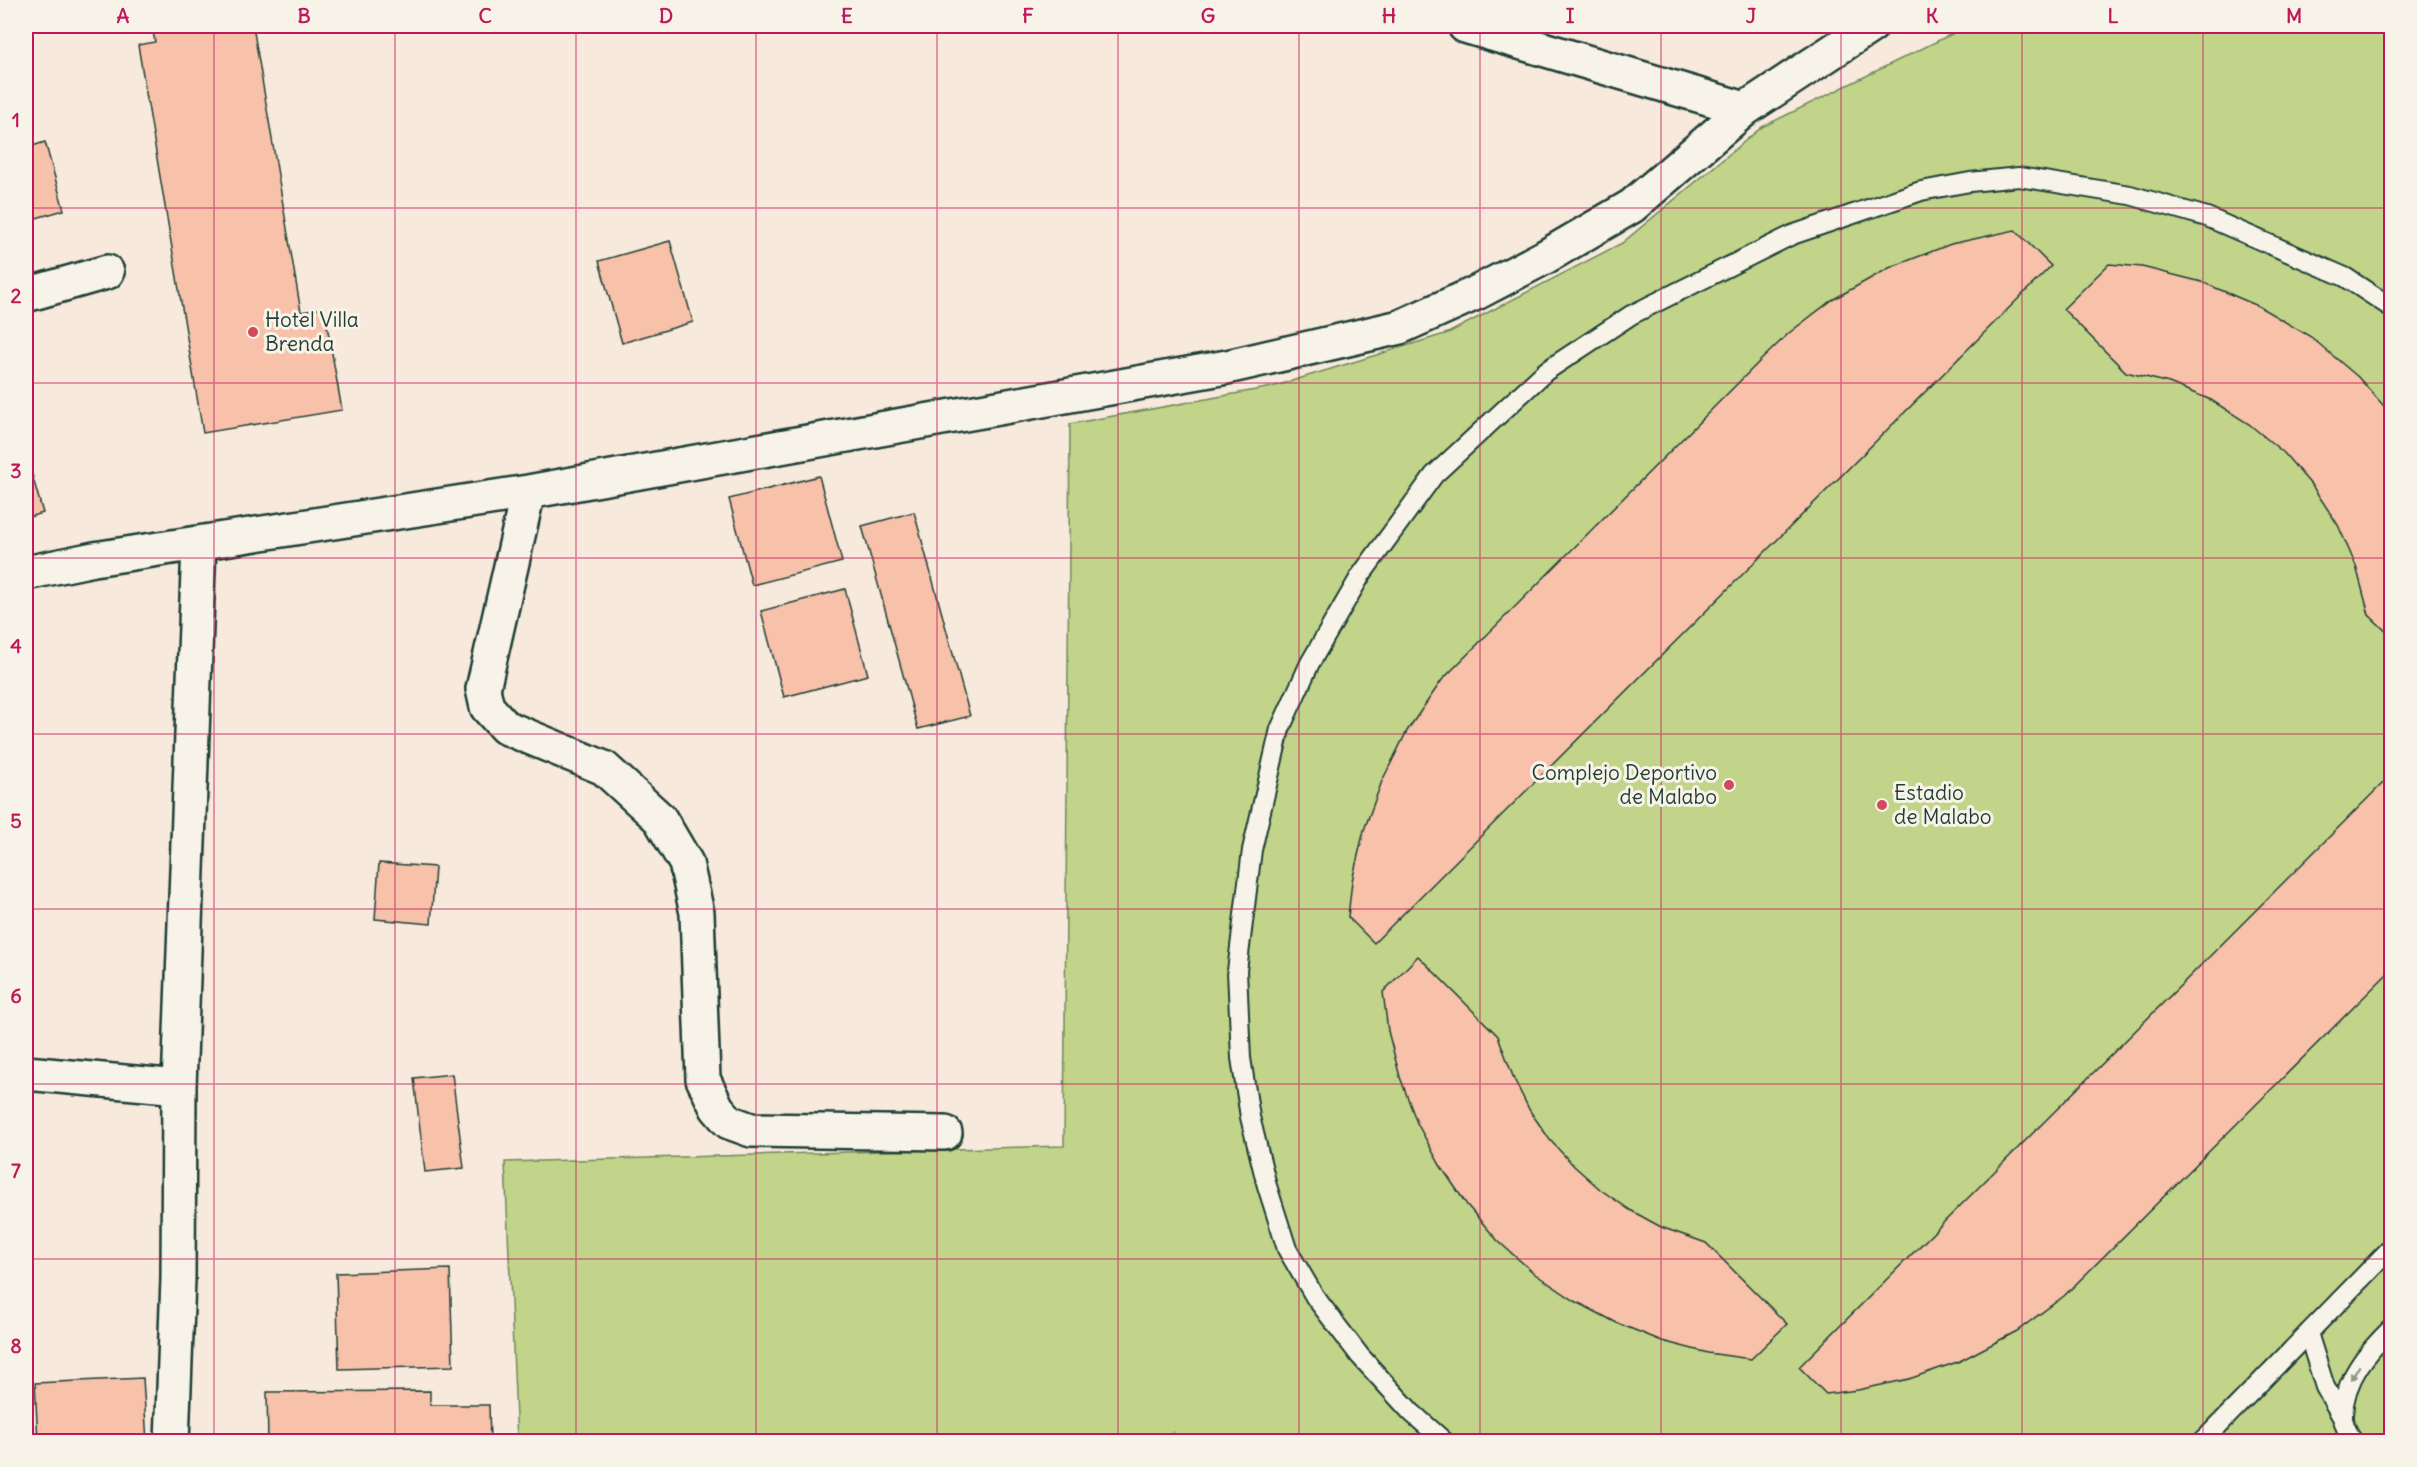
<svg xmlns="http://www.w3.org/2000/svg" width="2417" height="1467" viewBox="0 0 2417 1467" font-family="Delius,sans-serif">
<rect width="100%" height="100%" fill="#f7e9dc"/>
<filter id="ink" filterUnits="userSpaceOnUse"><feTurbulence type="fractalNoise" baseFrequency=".0167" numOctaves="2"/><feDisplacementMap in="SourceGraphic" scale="12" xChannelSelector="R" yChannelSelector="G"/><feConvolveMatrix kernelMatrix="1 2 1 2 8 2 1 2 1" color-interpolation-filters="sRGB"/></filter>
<g filter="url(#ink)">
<path fill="#c1d489" stroke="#70885e" stroke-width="1.5" d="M 1968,26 L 2391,26 L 2391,1441 L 1166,1441 L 1174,1431 L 1164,1442 L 517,1441 L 505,1162 L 1064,1146 L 1070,424 L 1272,387 L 1448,333 L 1622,243 L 1762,127 Z"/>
<path fill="#f7c1aa" stroke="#1f3d34" stroke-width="1.5" d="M 152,26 L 235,26 L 235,29 L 253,26 L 301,312 L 324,308 L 342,410 L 203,433 L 138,45 L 155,42 Z
M 45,142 L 64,210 L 26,221 L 26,148 Z
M 2015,230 L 2051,266 L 1374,943 L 1348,917 L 1352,881 L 1364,830 L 1382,781 L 1407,731 L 1442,680 L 1759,362 L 1789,333 L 1832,300 L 1889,268 L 1951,244 Z
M 670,241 L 693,322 L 622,343 L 599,261 Z
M 2109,264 L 2142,267 L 2202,282 L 2258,306 L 2311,337 L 2358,377 L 2392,415 L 2392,637 L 2369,615 L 2356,566 L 2338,525 L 2313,487 L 2284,453 L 2249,424 L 2211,400 L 2169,383 L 2126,372 L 2063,309 Z
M 26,454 L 43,513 L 26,518 Z
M 819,476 L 842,562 L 752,585 L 729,499 Z
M 914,512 L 970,716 L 918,729 L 862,526 Z
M 845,589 L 868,675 L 784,697 L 761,611 Z
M 2392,774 L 2392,969 L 2064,1296 L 2017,1331 L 1960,1361 L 1909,1379 L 1858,1390 L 1826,1394 L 1799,1367 Z
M 379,863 L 435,867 L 431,924 L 375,919 Z
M 1418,956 L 1498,1036 L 1514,1079 L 1530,1111 L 1550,1140 L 1574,1166 L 1601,1190 L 1630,1210 L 1661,1227 L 1706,1243 L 1787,1324 L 1751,1359 L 1708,1353 L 1662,1341 L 1617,1323 L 1575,1301 L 1535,1274 L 1498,1241 L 1467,1205 L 1440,1165 L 1417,1123 L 1400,1077 L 1388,1031 L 1383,992 Z
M 452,1074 L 464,1168 L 425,1172 L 414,1078 Z
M 450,1269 L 453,1366 L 339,1369 L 336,1273 Z
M 143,1378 L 147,1442 L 38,1442 L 35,1383 Z
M 430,1391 L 430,1405 L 489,1405 L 490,1442 L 268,1442 L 267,1392 Z"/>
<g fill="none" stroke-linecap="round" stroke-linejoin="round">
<g stroke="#1f3d34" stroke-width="22">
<path id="service" d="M 2308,1333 L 2325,1387 L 2342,1417
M 1445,1442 L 1411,1412 L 1360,1356 L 1315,1297 L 1287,1249 L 1267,1186 L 1250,1117 L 1241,1058 L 1237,971 L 1252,850 L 1280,729 L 1310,663 L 1361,575 L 1434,475 L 1546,371 L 1631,315 L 1792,235 L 1921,191 L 1970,182 L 2019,177 L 2130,195 L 2207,217 L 2345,277 L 2392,308
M 2202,1442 L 2392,1247
M 2353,1442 C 2349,1434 2342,1423 2343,1415 C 2344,1379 2367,1352 2392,1328"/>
</g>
<g stroke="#1f3d34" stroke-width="38">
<path id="minor" d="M 1465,26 L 1745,109
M 26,295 L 107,272
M 528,492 L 483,689 L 487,707 L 505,727 L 604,768 L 660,819 L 686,863 L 697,913 L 703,1079 L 717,1108 L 729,1122 L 751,1130 L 945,1133
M 26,573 L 94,559 L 528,492 L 1227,367 L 1400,327 L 1476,293 L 1545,257 L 1632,206 L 1745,109 L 1871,26
M 26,1073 L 179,1087
M 172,1442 L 178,1279 L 179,1087 L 199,544"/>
</g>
<use href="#service" stroke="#f7f3e8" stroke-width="18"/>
<use href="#minor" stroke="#f7f3e8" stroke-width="33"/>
</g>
<defs><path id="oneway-solid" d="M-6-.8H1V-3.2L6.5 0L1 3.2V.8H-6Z" transform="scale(1.5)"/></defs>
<use fill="#8b988e" href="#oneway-solid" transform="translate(2355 1373) rotate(121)"/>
</g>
<path fill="none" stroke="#c2185b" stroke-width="1.5" stroke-opacity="0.55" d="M 214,26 L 214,1442M 395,26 L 395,1442M 576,26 L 576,1442M 756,26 L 756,1442M 937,26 L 937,1442M 1118,26 L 1118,1442M 1299,26 L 1299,1442M 1480,26 L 1480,1442M 1661,26 L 1661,1442M 1841,26 L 1841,1442M 2022,26 L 2022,1442M 2203,26 L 2203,1442M 26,208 L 2392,208M 26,383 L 2392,383M 26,558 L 2392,558M 26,734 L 2392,734M 26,909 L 2392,909M 26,1084 L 2392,1084M 26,1259 L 2392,1259"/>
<g fill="#d1495b" stroke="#f7f3e8" stroke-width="2">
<circle cx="253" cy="332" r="6"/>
<circle cx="1729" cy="785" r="6"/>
<circle cx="1882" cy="805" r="6"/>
</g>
<g text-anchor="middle" stroke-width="6" stroke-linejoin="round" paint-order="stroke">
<g font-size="21" fill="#1f3d34" stroke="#f7f3e8" text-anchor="start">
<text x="265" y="327">Hotel Villa<tspan x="265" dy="24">Brenda</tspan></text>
<text x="1717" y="780" text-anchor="end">Complejo Deportivo<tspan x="1717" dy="24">de Malabo</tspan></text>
<text x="1894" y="800">Estadio<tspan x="1894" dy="24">de Malabo</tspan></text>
</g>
</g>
<rect width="2417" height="1467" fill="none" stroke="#f7f3e8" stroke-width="66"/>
<rect x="33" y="33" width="2351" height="1401" fill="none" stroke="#c2185b" stroke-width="2"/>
<g font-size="20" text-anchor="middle" font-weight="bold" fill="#c2185b">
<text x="123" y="23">A</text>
<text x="304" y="23">B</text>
<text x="485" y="23">C</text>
<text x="666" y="23">D</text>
<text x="847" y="23">E</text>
<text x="1028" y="23">F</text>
<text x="1208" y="23">G</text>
<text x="1389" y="23">H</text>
<text x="1570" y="23">I</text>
<text x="1751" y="23">J</text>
<text x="1932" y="23">K</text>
<text x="2113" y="23">L</text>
<text x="2294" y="23">M</text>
<text x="16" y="127">1</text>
<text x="16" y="303">2</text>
<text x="16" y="478">3</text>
<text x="16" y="653">4</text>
<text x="16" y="828">5</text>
<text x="16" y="1003">6</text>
<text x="16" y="1178">7</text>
<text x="16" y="1353">8</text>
</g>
</svg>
